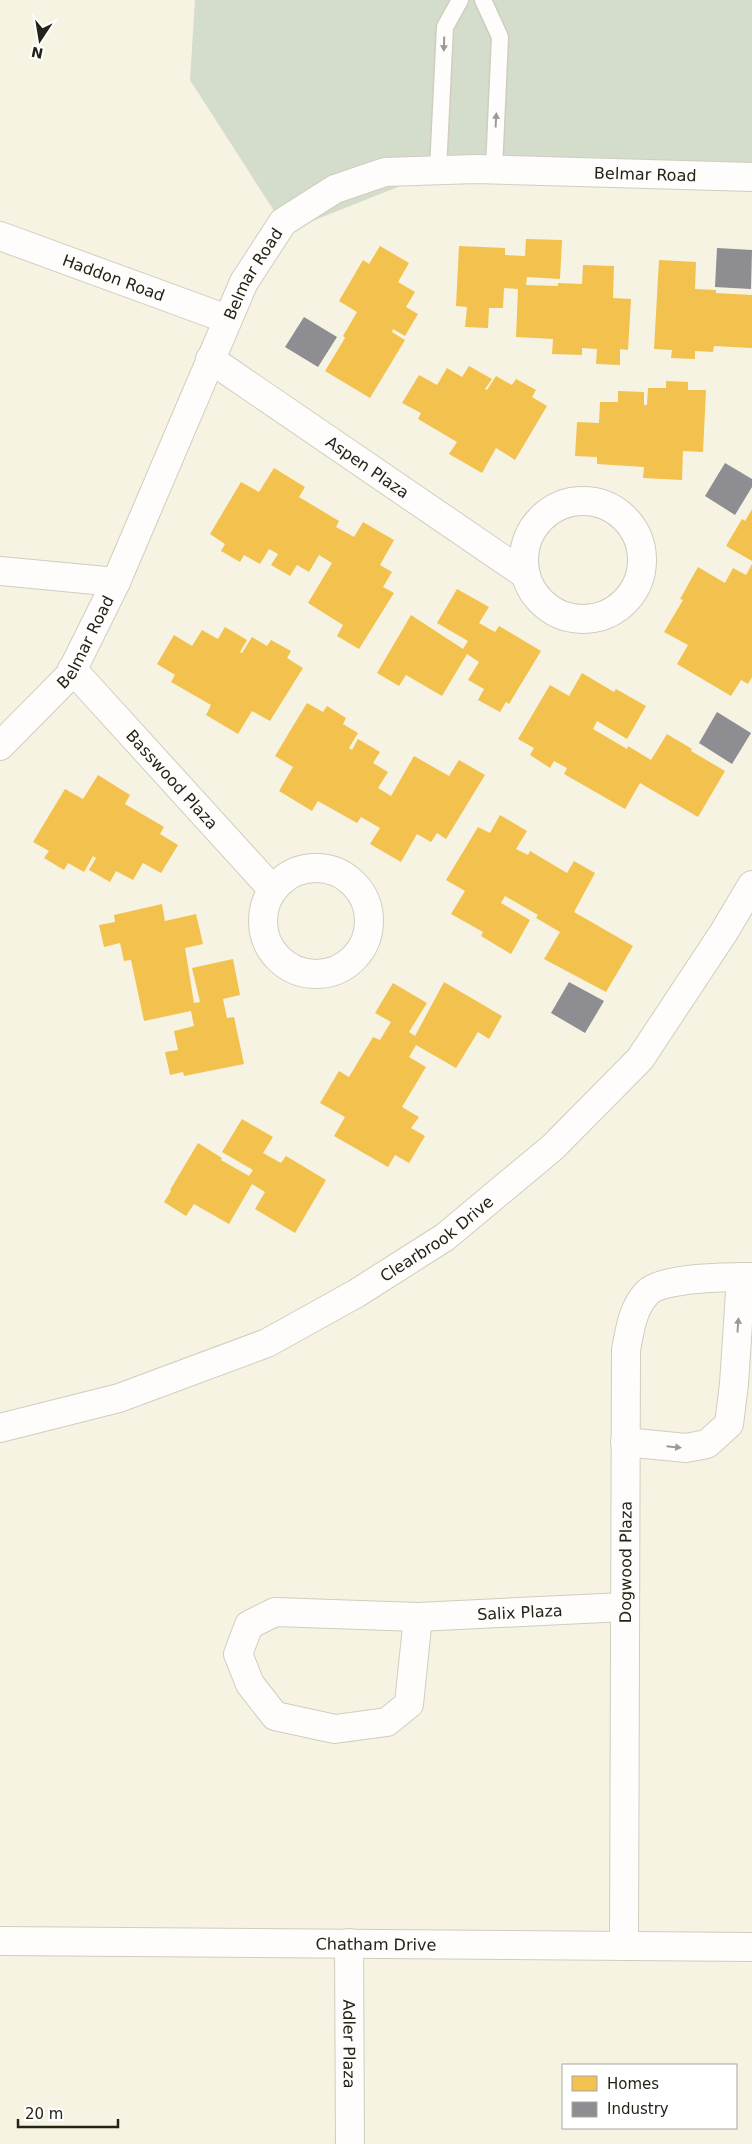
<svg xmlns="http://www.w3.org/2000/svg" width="752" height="2144" viewBox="0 0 752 2144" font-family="'DejaVu Sans',sans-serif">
<rect width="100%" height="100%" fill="#f7f3e2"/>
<path fill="#d4dccc" d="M 195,0 L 752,0 L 752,171 L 476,156 L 287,231 L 190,80 Z"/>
<path fill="#f2c14e" d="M 526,239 L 562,240 L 560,279 L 527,277 L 526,285 L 558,286 L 558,283 L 582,284 L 583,265 L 614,266 L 613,298 L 631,299 L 628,350 L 620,349 L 620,365 L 596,364 L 597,349 L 582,348 L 582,355 L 552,354 L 553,339 L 516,337 L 518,289 L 504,288 L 503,308 L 489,308 L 488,328 L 465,327 L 467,307 L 456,306 L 459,246 L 505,248 L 505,255 L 525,256 Z
M 380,246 L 409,263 L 398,282 L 415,292 L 406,307 L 418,314 L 405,336 L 393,329 L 392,332 L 405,340 L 370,398 L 325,371 L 345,338 L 343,336 L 357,312 L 339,301 L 363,260 L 369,264 Z
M 659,260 L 696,262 L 695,289 L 716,290 L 716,293 L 752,295 L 752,348 L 714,346 L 713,352 L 695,351 L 695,359 L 671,358 L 672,350 L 654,349 Z
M 469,366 L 492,379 L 485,389 L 487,390 L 496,376 L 512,385 L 516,379 L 536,390 L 532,397 L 547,406 L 515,460 L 496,448 L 482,473 L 449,454 L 457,442 L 418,419 L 421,413 L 402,403 L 419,375 L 437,385 L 447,368 L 462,377 Z
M 666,381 L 688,382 L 688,390 L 706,390 L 703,452 L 683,451 L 682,480 L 643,478 L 644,467 L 597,464 L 597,457 L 575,456 L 577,422 L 599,423 L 600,402 L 618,402 L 618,391 L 644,392 L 644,405 L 647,405 L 648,388 L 666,388 Z
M 274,468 L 305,487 L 299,497 L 339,521 L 336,527 L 354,537 L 363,522 L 394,540 L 380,565 L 392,572 L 383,587 L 394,593 L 359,649 L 337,636 L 343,625 L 308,603 L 332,563 L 319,555 L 309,572 L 297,565 L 290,576 L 271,565 L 278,554 L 269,549 L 260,564 L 244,555 L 240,562 L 221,551 L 225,544 L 210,534 L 241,482 L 259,492 Z
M 752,509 L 752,561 L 726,546 L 742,519 L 745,521 Z
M 752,564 L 752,677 L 748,684 L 741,680 L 731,696 L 677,664 L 688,645 L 664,632 L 683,600 L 680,599 L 698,567 L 725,583 L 733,568 L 746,575 Z
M 457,589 L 489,607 L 479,623 L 495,632 L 499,626 L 541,651 L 509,704 L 506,702 L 500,712 L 478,700 L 484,689 L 468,680 L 479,662 L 467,654 L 442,696 L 406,675 L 399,686 L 377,673 L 411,615 L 463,649 L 468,641 L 437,623 Z
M 225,627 L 247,640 L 240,652 L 242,653 L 252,637 L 267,646 L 271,640 L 291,651 L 287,658 L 303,668 L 270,721 L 252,711 L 238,734 L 206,715 L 211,705 L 171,682 L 175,675 L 157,664 L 174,635 L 192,646 L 202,630 L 218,639 Z
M 582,673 L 614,692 L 616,689 L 646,706 L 627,739 L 597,721 L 593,729 L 627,749 L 628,746 L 651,760 L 667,734 L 692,749 L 691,751 L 725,771 L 698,817 L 640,783 L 625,809 L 564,774 L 567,768 L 554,761 L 550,768 L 530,755 L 534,748 L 518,739 L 550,685 L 569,696 Z
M 307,703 L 323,712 L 327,706 L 346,718 L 343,724 L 358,733 L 349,748 L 352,750 L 358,739 L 380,752 L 373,763 L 388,772 L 378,788 L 391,796 L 414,756 L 449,776 L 459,760 L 485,775 L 446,839 L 437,833 L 431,842 L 417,834 L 401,862 L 370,844 L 380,828 L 361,817 L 357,823 L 318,801 L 312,811 L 279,791 L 293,767 L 275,756 Z
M 98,775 L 130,795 L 125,804 L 164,827 L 160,834 L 178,845 L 161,873 L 143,863 L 133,880 L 116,871 L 110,882 L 89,870 L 96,858 L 93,856 L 84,872 L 68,863 L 64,870 L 44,858 L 49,851 L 33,842 L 65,789 L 83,799 Z
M 500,815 L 527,831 L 516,849 L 528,855 L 530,851 L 567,873 L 574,861 L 595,873 L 574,912 L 633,946 L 606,992 L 544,959 L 560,932 L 536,918 L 538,915 L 505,896 L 501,903 L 530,920 L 511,954 L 481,936 L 483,932 L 451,914 L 465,891 L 446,880 L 478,827 L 490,833 Z
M 162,904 L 165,921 L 196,914 L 203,944 L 185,948 L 194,1003 L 200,1002 L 192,968 L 233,959 L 240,995 L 223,999 L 227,1018 L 234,1017 L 244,1064 L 184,1076 L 183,1072 L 170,1075 L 165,1052 L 178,1050 L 174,1031 L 194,1026 L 191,1011 L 144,1021 L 131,960 L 124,961 L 120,943 L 104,947 L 99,925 L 115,922 L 114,915 Z
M 444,982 L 502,1016 L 489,1039 L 478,1032 L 456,1068 L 416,1045 L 409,1057 L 426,1067 L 402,1107 L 419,1117 L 411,1128 L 425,1136 L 409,1163 L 395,1155 L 388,1167 L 334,1136 L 345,1117 L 320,1103 L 339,1071 L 349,1077 L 373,1037 L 380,1040 L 391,1022 L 375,1013 L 393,983 L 427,1003 L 409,1032 L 415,1036 Z
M 242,1119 L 273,1137 L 263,1153 L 281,1163 L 286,1156 L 326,1180 L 295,1233 L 255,1209 L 265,1192 L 252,1184 L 229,1224 L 194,1204 L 186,1216 L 164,1202 L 171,1191 L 170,1190 L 198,1143 L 222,1158 L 221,1160 L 249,1176 L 253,1170 L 222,1152 Z"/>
<path fill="#8d8d92" d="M 717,248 L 752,250 L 751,289 L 715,287 Z
M 304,317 L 337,337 L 318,367 L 285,347 Z
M 725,463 L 752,479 L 752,487 L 735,515 L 705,496 Z
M 717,712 L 751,733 L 732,764 L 699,743 Z
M 569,982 L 604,1001 L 585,1033 L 551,1013 Z"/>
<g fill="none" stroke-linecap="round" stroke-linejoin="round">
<g stroke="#d0cdbf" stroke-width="19">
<path id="service" d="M 483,0 L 500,37 L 494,169
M 438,170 L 445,27 L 460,0"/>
</g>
<g stroke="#d0cdbf" stroke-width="30">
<g id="minor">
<path id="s1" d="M 0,236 L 227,319"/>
<path id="s2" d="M 210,359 L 526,575"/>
<circle cx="583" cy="560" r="59"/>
<path d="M 0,571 L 116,582"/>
<path id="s3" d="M 72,669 L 273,890"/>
<path id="s4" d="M 0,746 L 70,675 L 116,582 L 244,282 L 283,222 L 335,189 L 385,172 L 476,169 L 752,177"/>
<circle cx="316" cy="921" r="53"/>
<path id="s5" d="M 0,1428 L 119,1398 L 267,1343 L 357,1293 L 445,1237 L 553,1147 L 640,1059 L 724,932 L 752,885"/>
<path d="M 625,1442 L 686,1448 L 707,1444 L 729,1424 L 734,1384 L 741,1277"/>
<path d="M 275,1612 L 418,1617 L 409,1704 L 387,1722 L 335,1729 L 275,1716 L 250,1684 L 238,1654 L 249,1625 Z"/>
<path id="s6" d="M 418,1617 L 624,1607"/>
<path id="s7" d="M 0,1941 L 752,1947"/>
<path id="s8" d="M 349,1943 L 350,2144"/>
<path id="s9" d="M 624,1946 L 626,1350 C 630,1330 632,1309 647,1293 C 661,1277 731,1277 752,1277"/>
</g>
</g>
<use href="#service" stroke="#fefdfb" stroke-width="16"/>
<use href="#minor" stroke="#fefdfb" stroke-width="28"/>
</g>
<defs><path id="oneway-solid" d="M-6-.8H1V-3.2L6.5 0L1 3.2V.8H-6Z" transform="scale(1.25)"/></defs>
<g fill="#9c9a94">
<use href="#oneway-solid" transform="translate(444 44) rotate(92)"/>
<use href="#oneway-solid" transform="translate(496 120) rotate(-87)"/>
<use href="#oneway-solid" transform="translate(738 1325) rotate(-86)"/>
<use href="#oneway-solid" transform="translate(674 1447) rotate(6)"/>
</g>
<g text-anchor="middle" stroke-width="5" stroke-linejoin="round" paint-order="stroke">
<g font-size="16" fill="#252217" stroke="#fff">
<text dy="6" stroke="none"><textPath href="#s4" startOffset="976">Belmar Road</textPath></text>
<text dy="6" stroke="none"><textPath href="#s4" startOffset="541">Belmar Road</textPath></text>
<text dy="6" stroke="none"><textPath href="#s1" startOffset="121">Haddon Road</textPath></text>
<text dy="6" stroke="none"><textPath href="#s2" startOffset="191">Aspen Plaza</textPath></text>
<text dy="6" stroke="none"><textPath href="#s4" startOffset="136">Belmar Road</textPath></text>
<text dy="6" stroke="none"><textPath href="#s3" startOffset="149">Basswood Plaza</textPath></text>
<text dy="6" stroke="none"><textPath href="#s5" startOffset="480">Clearbrook Drive</textPath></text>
<text dy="6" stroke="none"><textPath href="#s9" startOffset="384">Dogwood Plaza</textPath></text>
<text dy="6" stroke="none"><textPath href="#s6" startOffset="102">Salix Plaza</textPath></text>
<text dy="6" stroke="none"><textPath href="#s7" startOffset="376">Chatham Drive</textPath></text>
<text dy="6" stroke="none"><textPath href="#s8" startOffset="101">Adler Plaza</textPath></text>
</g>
</g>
<rect x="562" y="2064" width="175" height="65" fill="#ffffff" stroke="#a8a7a2"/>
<rect x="572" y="2076" width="25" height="15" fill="#f2c14e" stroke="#a8a7a2"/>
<text x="607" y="2089" font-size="15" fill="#252217">Homes</text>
<rect x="572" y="2102" width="25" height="15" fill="#8d8d92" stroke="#a8a7a2"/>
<text x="607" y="2114" font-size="15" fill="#252217">Industry</text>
<g transform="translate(40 40) rotate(192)" stroke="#ffffff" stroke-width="4" paint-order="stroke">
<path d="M0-4L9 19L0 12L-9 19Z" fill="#252217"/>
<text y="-8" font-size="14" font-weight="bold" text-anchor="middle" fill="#252217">N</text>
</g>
<path d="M18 2119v8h100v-8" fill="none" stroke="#252217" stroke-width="2.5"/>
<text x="25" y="2119" font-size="15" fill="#252217" stroke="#ffffff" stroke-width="4" paint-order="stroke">20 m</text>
</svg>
